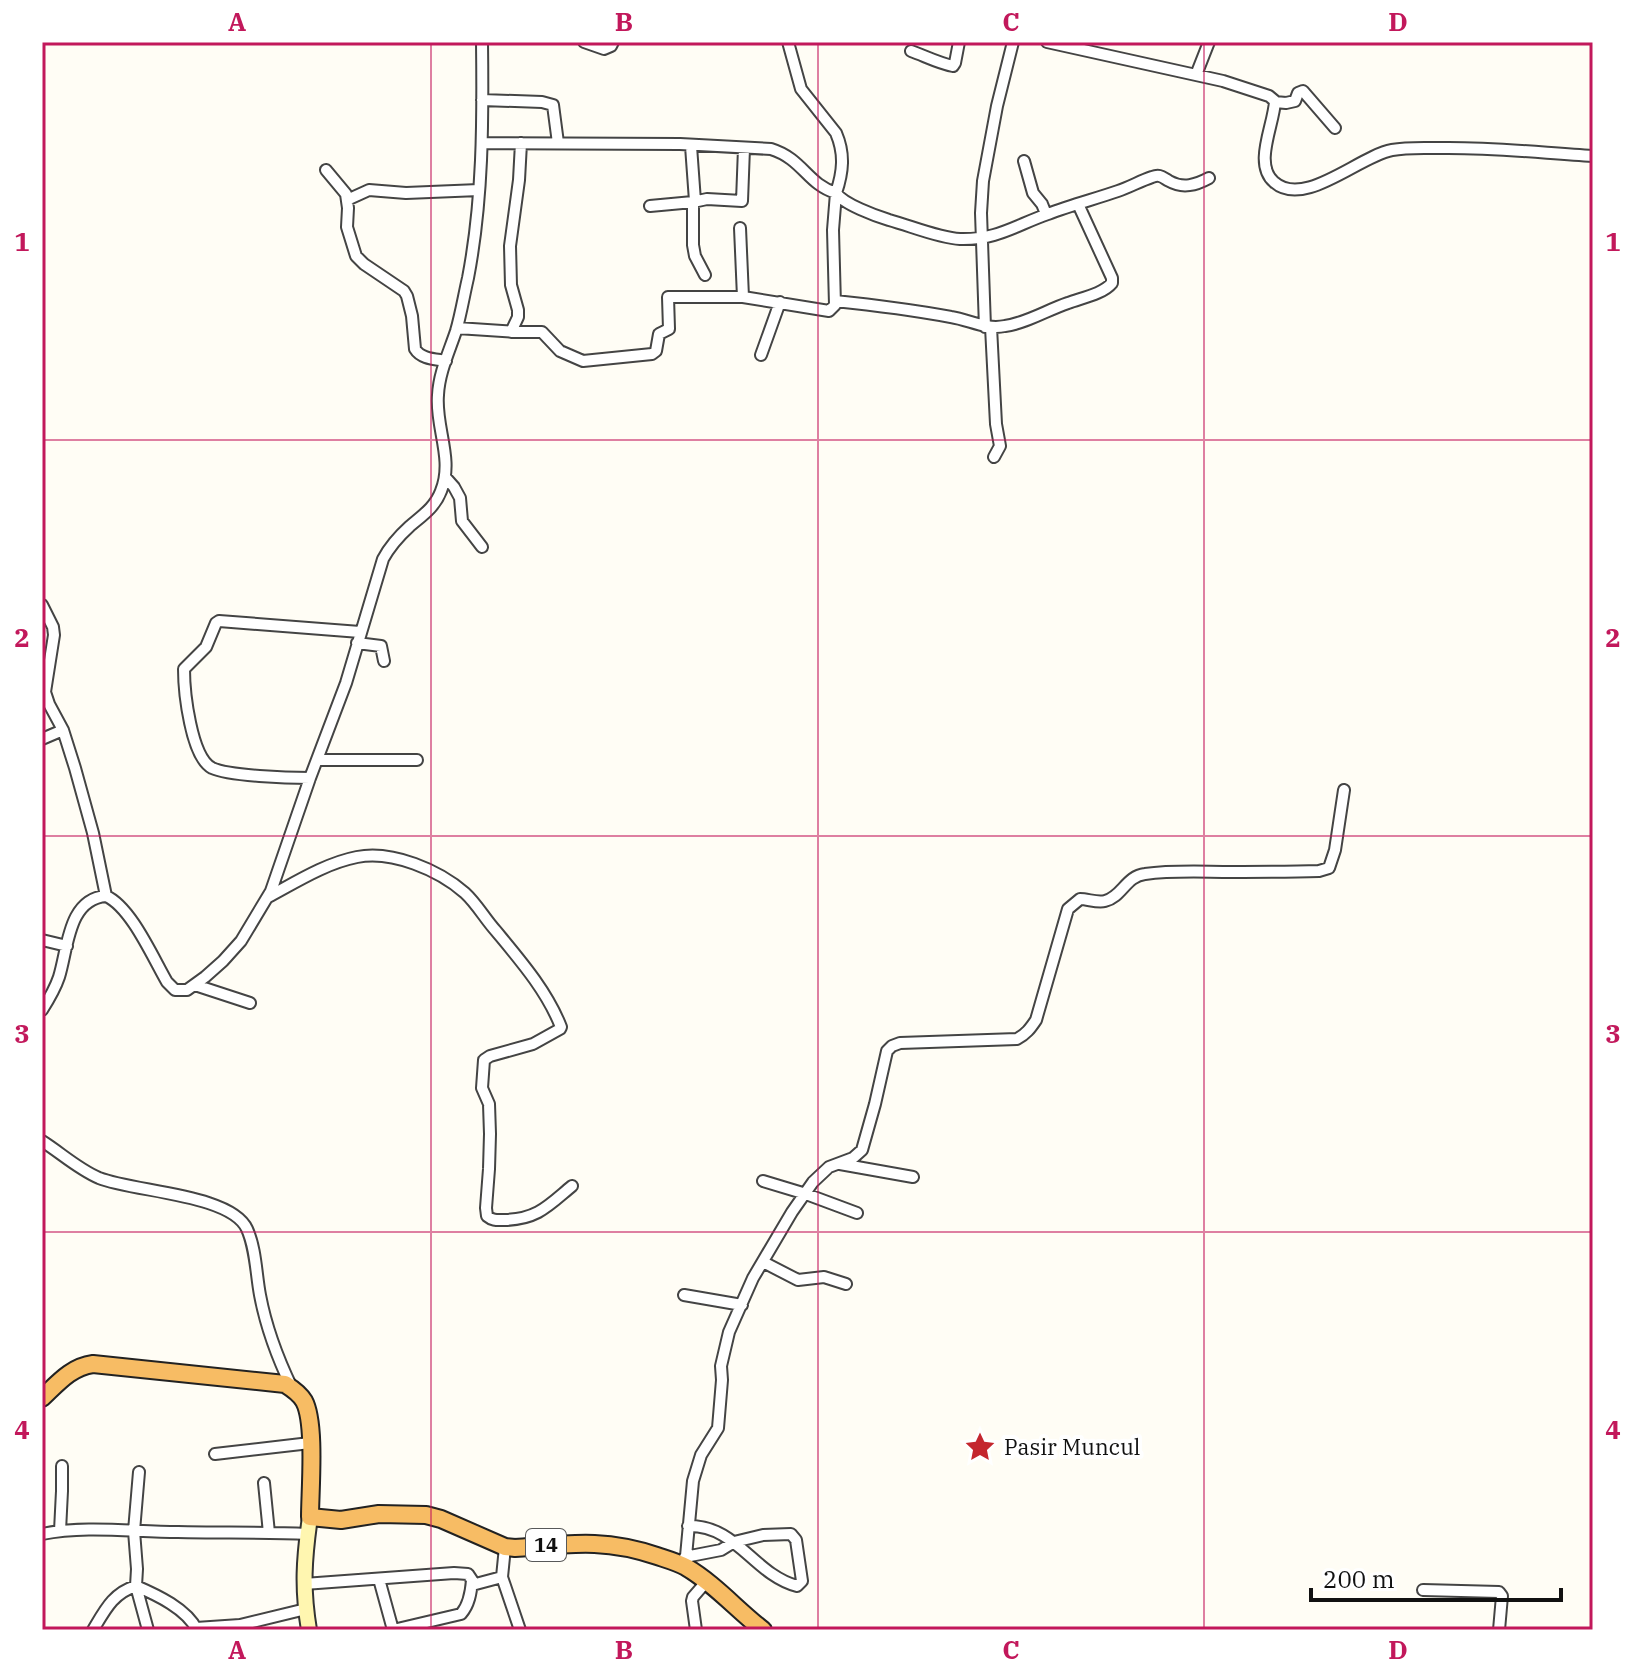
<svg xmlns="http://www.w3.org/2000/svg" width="1635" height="1672" viewBox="0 0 1635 1672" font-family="'IBM Plex Serif',serif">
<rect width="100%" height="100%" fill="#fffdf5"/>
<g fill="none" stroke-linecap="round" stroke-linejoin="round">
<g stroke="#444" stroke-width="14">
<path id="minor" d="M 584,42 L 604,49 L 611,46 L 613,42
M 788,42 L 801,89 L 836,133 C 845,154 843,172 836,193 C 843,204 876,216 889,220 C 911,226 939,238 960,239 C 997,240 1016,225 1048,214 C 1071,205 1095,199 1118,191 C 1130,187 1140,181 1152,177 C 1160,174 1162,177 1169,181 C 1183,189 1196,185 1209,178
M 1047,42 L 1196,75
M 1209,42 L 1196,75 L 1223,81 L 1269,96 L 1275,101 C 1274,125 1253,164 1274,182 C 1304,209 1359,156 1392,150 C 1407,147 1424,148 1440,148 C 1491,147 1542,153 1593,156
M 911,51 C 925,56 938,63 953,66 L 955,63 L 959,42
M 482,100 L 542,102 L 553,105 L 558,143
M 1275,102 L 1286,103 L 1295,101 L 1298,93 L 1303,91 L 1335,128
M 482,143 L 680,144 L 771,149 C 803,159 807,184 836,193 L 833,230 L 835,305 L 829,311 L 743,297
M 691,146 L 695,201
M 1024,161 L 1033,193 L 1042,204 L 1046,214
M 326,170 L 346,194 L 348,208 L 347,227 L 356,256 L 364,264 L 404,291 L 407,296 L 412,316 L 415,349 C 421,359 435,359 446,361
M 347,200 L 369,190 L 406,193 L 479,190
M 693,202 L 693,245 L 695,256 L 705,275
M 650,206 L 693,202 L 707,199 L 742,201 L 744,148
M 835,301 C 874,305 913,310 951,317 C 970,320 986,330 1005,326 C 1027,323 1047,310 1068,303 C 1081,298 1103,294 1112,283 L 1112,278 L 1078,204
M 985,327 L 981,213 L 983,181 L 997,106 L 1013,42
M 991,327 L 996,424 L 1000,446 L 994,457
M 457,328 L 516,332 L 542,332 L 560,351 L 583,361 L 652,354 L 656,351 L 659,334 L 669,329 L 668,297 L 743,297 L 740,228
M 511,332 L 518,317 L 518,310 L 511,285 L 510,246 L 519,180 L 521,143
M 761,355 L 780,302
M 446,478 L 454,487 L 460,498 L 462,521 L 482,547
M 42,605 L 53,627 L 54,635 L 45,692
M 357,643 L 381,646 L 384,661
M 42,683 L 49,704 L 63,730 L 75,768 L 93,833 L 106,896
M 42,739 L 63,730
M 318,760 L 417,760
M 310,778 C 289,778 229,776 212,768 C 191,757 184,692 184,669 L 206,647 L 216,623 L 219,621 L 360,632
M 268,897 C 296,882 326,863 357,857 C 392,850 439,870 465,893 C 477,904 485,919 496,931 C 520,960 547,991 561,1027 L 560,1029 L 533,1044 L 490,1056 L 484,1060 L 482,1088 L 489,1104 L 490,1134 L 489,1169 L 486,1208 L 487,1216 C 493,1221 497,1220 505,1220 C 538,1219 549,1205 572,1186
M 42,940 L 67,946
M 195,985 L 250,1003
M 42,1010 C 49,999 55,989 59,977 C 68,948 68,899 106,896 C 131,907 153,958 167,982 L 175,990 L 187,990 L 205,977 L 223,961 L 241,941 L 271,891 L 310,778 L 346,683 L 383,559 C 390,546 399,536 410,526 C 423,515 435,507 441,491 C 454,459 435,427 438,395 C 439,373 449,352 456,331 C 461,314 464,295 468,278 C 483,200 483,121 482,42
M 42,1141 C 61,1153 78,1169 99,1178 C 134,1192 231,1194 247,1229 C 256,1249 256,1274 260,1295 C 266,1327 278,1359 292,1388
M 840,1164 L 913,1177
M 763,1181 L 806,1194 L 857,1213
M 763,1262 L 798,1280 L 824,1277 L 846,1284
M 684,1295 L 742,1305
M 215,1454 L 310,1443
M 264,1483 L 269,1533
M 60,1531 L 62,1491 L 62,1466
M 42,1534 C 86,1525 133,1532 178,1532 C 221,1533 264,1532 307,1534
M 685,1557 L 721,1550 L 734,1542 L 763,1535 L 791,1534 L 796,1540 L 802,1581 L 797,1586 C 753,1574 737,1525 688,1526
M 685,1567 L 693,1481 L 701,1455 L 718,1428 L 722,1380 L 721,1366 L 729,1332 L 753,1278 L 792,1212 L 813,1182 L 829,1167 L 853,1158 L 862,1150 L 875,1104 L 887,1051 L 892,1046 L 900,1043 L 1017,1039 C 1026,1034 1030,1029 1036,1020 L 1068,909 L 1080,899 C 1088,899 1097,903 1105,901 C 1122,897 1126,876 1145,874 C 1174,870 1203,872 1232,872 C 1261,872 1290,872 1319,871 L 1329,868 L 1335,850 L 1344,790
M 502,1577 L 520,1630
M 304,1584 L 454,1573 L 468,1574 L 472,1580 C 471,1593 469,1605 461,1614 L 393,1630 L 379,1579
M 472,1585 L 502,1577 L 505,1547
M 1423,1590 L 1499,1592 L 1502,1596 L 1499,1630
M 196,1628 L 240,1625 L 306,1609
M 93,1630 C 105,1610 113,1593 136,1586 L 137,1569 L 134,1531 L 139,1472
M 148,1630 L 136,1586 C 157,1595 187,1609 197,1630
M 696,1630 L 692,1601 L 693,1597 L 706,1582"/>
</g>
<g stroke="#333" stroke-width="18">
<path id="secondary" d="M 309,1630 C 302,1588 304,1559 310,1517"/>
</g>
<g stroke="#222" stroke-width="20">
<path id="trunk" d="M 42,1398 C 58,1383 71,1367 93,1364 L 285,1384 C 293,1389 300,1394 304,1401 C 316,1423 310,1491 310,1517 L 341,1520 L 379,1514 L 426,1515 L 441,1519 L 505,1547 L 515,1548 C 569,1544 604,1538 657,1556 C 666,1559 677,1562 686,1567 C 715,1584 737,1610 763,1630"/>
</g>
<use href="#minor" stroke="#fff" stroke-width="10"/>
<use href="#secondary" stroke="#fff6b0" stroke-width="14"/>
<use href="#trunk" stroke="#f7bc64" stroke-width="16"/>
</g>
<path fill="none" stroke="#c2185b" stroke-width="2" stroke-opacity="0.55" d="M 431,42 L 431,1630M 818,42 L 818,1630M 1204,42 L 1204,1630M 42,440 L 1593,440M 42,836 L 1593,836M 42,1232 L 1593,1232"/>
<defs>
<g id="sight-bare" transform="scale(2.4)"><path d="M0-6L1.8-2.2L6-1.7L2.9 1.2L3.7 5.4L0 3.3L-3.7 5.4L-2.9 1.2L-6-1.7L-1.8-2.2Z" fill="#c4262e" stroke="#fff" stroke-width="2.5" paint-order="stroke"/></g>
</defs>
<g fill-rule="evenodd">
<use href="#sight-bare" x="980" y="1447"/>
</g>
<g text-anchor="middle" stroke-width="8" stroke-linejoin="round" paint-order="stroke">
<rect fill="#fff" stroke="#585858" stroke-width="2" x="526" y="1529" width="40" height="32" rx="6"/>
<g font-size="20" font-weight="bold" fill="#111">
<text x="546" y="1552">14</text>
</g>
<g font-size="22" fill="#111" stroke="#fff" text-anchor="start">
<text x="1004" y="1455">Pasir Muncul</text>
</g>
</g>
<rect width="1635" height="1672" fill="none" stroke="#ffffff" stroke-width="88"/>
<path d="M1311 1588v12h250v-12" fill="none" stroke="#111111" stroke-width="4"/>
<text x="1323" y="1588" font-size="24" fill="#111111" stroke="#ffffff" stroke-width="6" paint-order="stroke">200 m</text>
<rect x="44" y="44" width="1547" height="1584" fill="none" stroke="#c2185b" stroke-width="3"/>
<g font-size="26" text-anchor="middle" font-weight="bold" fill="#c2185b">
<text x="237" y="31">A</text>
<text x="624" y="31">B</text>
<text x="1011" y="31">C</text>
<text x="1398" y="31">D</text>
<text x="22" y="251">1</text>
<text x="1613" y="251">1</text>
<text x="22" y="647">2</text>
<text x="1613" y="647">2</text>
<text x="22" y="1043">3</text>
<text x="1613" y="1043">3</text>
<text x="22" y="1439">4</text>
<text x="1613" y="1439">4</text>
<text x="237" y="1659">A</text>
<text x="624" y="1659">B</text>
<text x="1011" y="1659">C</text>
<text x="1398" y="1659">D</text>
</g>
</svg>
